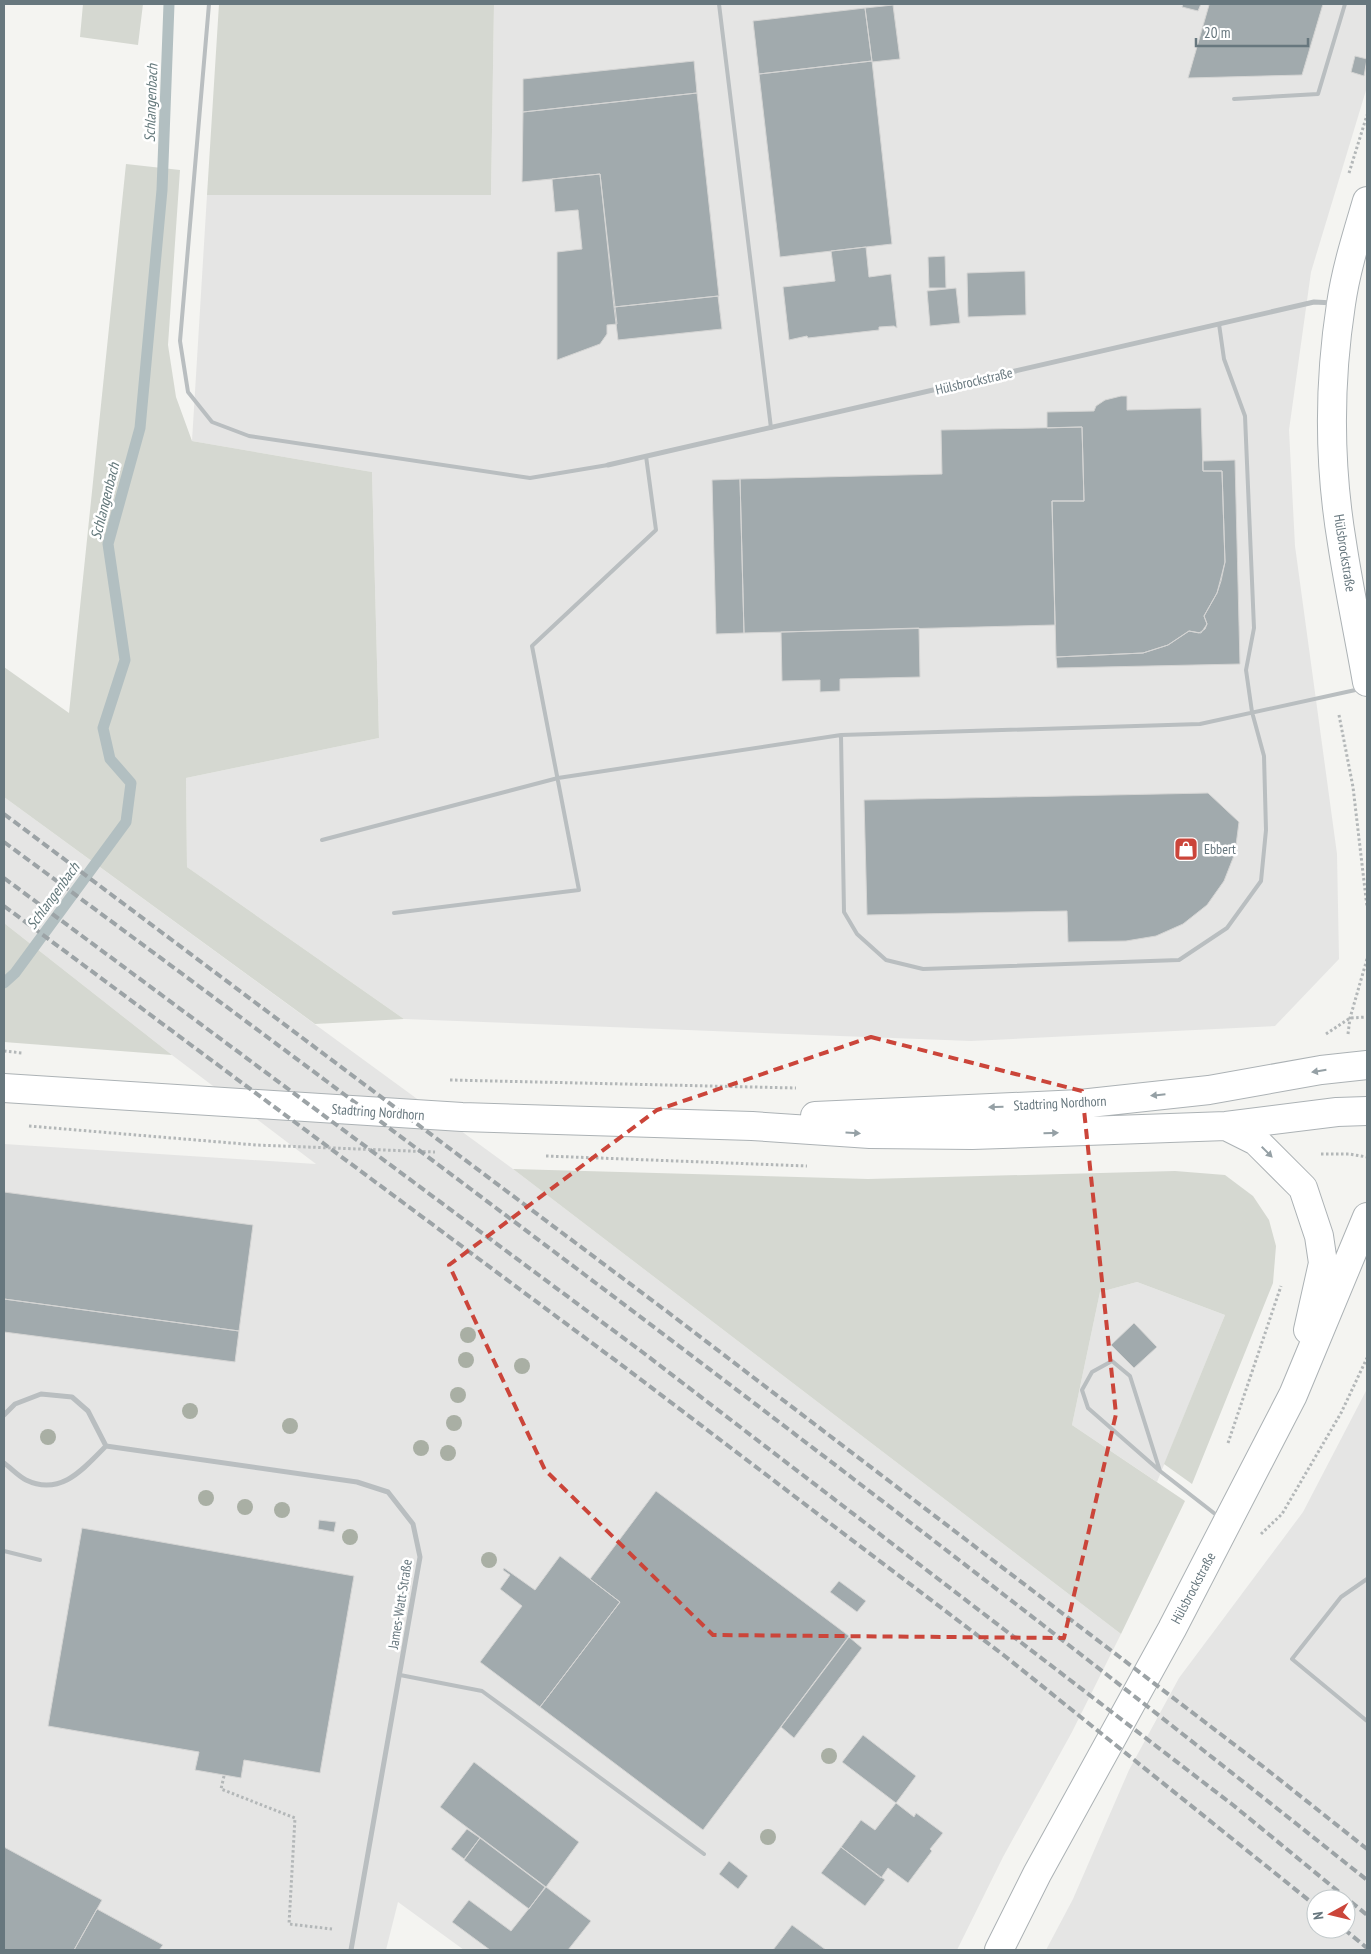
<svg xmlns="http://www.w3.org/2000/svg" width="1371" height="1954" viewBox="0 0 1371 1954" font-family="'PT Sans Narrow',sans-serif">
<rect width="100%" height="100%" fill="#f4f4f1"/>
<path fill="#e5e5e4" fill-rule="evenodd" d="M 494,4 L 1367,4 L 1367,87 L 1311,272 L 1289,430 L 1295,546 L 1337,854 L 1339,959 L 1275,1026 L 971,1041 L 404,1019 L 187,867 L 186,778 L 379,738 L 372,472 L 192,441 L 207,195 L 491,195 Z
M 4,797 L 513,1169 L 1121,1634 L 1072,1732 L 1003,1857 L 957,1950 L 464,1950 L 398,1902 L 386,1950 L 4,1950 L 4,1144 L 316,1164 L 172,1055 L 4,923 Z
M 1137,1282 L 1225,1315 L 1157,1482 L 1072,1425 L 1100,1292 Z
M 1367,1389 L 1367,1950 L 1046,1950 L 1073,1899 L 1129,1770 L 1179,1678 L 1303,1512 ZM 1316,1899 L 1346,1899 L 1346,1929 L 1316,1929 Z"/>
<path fill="#d5d8d1" d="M 83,4 L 143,4 L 138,45 L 80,37 Z
M 219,4 L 494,4 L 491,195 L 207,195 Z
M 126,164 L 180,170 L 168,345 L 176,397 L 192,441 L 372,472 L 379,738 L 186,778 L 187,867 L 404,1019 L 315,1024 L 4,797 L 4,667 L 69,713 Z
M 4,923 L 172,1055 L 4,1042 Z
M 513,1169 L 868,1179 L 1175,1171 L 1225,1175 L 1253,1196 L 1269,1220 L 1276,1246 L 1273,1283 L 1192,1484 L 1164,1464 L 1225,1315 L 1137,1282 L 1100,1292 L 1072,1425 L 1185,1501 L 1121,1634 Z"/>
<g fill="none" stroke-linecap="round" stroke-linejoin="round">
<path stroke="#b2bfc1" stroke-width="11" d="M 4,983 L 15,973 L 126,822 L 131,783 L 110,759 L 103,728 L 125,660 L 108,544 L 140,428 L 162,190 L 169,4"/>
</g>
<path fill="#a1aaad" stroke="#d5d5d4" d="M 1183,4 L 1201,4 L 1198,11 L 1182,7 Z
M 1205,4 L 1323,4 L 1302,75 L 1188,78 L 1209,5 Z
M 893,5 L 900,59 L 872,62 L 865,8 Z
M 865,8 L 872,61 L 759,74 L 753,21 Z
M 1355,56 L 1367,59 L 1364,76 L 1351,72 Z
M 694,61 L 697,93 L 523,112 L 523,79 Z
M 872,61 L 892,244 L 780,257 L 759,74 Z
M 697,93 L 719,296 L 614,307 L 600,174 L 522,182 L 523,112 Z
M 600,174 L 617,324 L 607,325 L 607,334 L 600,344 L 557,360 L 557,252 L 582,249 L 578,210 L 555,212 L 552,179 Z
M 866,247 L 869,277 L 891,274 L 897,328 L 894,326 L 879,327 L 879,330 L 808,338 L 807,336 L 789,340 L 783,287 L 835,281 L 831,251 Z
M 945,256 L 946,288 L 929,288 L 928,257 Z
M 1025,271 L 1026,315 L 968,317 L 967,273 Z
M 956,288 L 960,323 L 930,326 L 927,291 Z
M 718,296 L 722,329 L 618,340 L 614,307 Z
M 1121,396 L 1127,396 L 1127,410 L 1201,408 L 1203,471 L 1222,471 L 1225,562 L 1221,581 L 1217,593 L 1204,616 L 1207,624 L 1201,633 L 1189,631 L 1168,645 L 1143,653 L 1056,657 L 1052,501 L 1084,501 L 1082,427 L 1047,428 L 1047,412 L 1094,411 L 1096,406 L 1105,400 Z
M 1082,427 L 1084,501 L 1052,501 L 1055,625 L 744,633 L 740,479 L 942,474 L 941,430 Z
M 1235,460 L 1240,664 L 1057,668 L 1056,657 L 1143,653 L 1168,645 L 1189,631 L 1199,633 L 1205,629 L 1207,624 L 1204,616 L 1217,593 L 1225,562 L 1222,471 L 1203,471 L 1203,461 Z
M 740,479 L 744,633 L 716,634 L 712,480 Z
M 919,628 L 920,677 L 840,679 L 840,691 L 820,692 L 820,680 L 782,681 L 781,632 Z
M 1208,793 L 1239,822 L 1235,853 L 1224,881 L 1207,905 L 1183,924 L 1156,936 L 1126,941 L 1068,942 L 1067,911 L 867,915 L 864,800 Z
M 4,1192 L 253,1225 L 239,1331 L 4,1299 Z
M 4,1299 L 239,1331 L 235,1362 L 4,1332 Z
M 1134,1323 L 1157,1347 L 1134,1368 L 1111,1345 Z
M 656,1491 L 849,1636 L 703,1830 L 540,1707 L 620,1602 L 590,1579 Z
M 319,1520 L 336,1522 L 334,1532 L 318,1529 Z
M 82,1528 L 354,1576 L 320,1773 L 244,1760 L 241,1778 L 195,1770 L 199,1752 L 48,1726 Z
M 560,1556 L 620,1602 L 540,1707 L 480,1662 L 522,1606 L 500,1589 L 510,1575 L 503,1570 L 504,1568 L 535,1590 Z
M 839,1581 L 866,1601 L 857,1612 L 830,1592 Z
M 849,1637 L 862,1648 L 794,1738 L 781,1727 Z
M 863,1735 L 916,1776 L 896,1803 L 842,1762 Z
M 474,1762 L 579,1842 L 546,1887 L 440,1807 Z
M 896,1803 L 914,1817 L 916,1813 L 943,1833 L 930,1849 L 932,1851 L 908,1883 L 888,1868 L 881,1878 L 841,1847 L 861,1820 L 875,1830 Z
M 467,1829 L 480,1838 L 464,1859 L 451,1849 Z
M 480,1838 L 545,1887 L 529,1909 L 464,1860 Z
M 4,1847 L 102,1900 L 74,1950 L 4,1950 Z
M 841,1847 L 885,1880 L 865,1906 L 821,1873 Z
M 729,1861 L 748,1876 L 738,1889 L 719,1874 Z
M 546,1887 L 591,1921 L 568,1950 L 490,1950 L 452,1922 L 469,1900 L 511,1931 Z
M 97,1909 L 163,1945 L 159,1950 L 74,1950 Z
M 792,1925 L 826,1950 L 773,1950 Z"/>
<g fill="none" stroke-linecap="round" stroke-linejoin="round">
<g stroke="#acb2b5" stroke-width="30">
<path id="secondary" d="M 1367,201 C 1357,235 1346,269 1341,304 C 1329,382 1329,465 1342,543 C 1349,589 1359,636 1367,682
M 4,1088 L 462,1117 L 752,1126 L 870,1134 L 972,1135 L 1226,1126 L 1337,1112 L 1367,1111
M 815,1116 L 1080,1104 L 1209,1090 L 1321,1070 L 1367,1065
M 1226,1126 L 1256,1141 L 1303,1188 L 1319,1236 L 1323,1263 L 1308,1330
M 999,1950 L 1037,1874 L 1172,1629 L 1293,1395 L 1367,1217"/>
</g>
<path stroke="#b3b7b8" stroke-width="3" stroke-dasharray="2.5 2.5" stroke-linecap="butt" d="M 1349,173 L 1367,115
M 1339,715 L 1353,787 L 1367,907
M 1326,1034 L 1350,1018 L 1367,1017
M 1348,1034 L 1350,1018 L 1367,959
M 4,1051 L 22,1053
M 450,1080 L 796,1088
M 29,1126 L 256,1145 L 435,1152
M 1321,1154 L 1349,1154 L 1367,1157
M 546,1156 L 807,1166
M 1228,1443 L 1281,1286
M 1261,1534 L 1282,1514 L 1341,1413 L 1367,1358
M 224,1776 L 221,1789 L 295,1818 L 289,1924 L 332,1929"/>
<path stroke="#b9bec0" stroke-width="4" d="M 209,4 L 180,341 L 188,392 L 212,422 L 249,436 L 530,478 L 608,465
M 719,4 L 771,428
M 1234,99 L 1318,94 L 1345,4
M 841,735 L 844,912 L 857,934 L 886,960 L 923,969 L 1179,960 L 1227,928 L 1261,881 L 1266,830 L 1264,756 L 1252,712 L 1246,670 L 1254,628 L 1245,416 L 1224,359 L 1219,324
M 322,840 L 558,778 L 841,735 L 1200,724 L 1360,689
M 394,913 L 579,890 L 532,646 L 656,530 L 646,456
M 1160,1471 L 1130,1376 L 1112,1361 L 1092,1372 L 1082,1390 L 1088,1408 L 1160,1471 L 1219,1517
M 4,1551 L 40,1560
M 1367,1579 L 1341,1597 L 1292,1659 L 1367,1721
M 400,1675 L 482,1691 L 704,1854"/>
<path stroke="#b9bec0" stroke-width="5" d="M 608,465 L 1314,302 L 1334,303
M 4,1415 L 15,1404 L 41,1394 L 72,1397 L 88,1411 L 106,1446
M 106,1446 L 357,1482 L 388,1492 L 413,1524 L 420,1557 L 351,1950
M 4,1463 C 11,1468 18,1476 26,1480 C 61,1497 84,1468 106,1446"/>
<use href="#secondary" stroke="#fff" stroke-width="28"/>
<path stroke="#9ca3a6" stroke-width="4" stroke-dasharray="8 4" stroke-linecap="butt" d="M 4,814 L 669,1313 L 1265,1768 L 1367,1849
M 4,842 C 463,1181 921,1524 1367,1880
M 4,878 L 641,1351 L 1233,1805 L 1367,1915
M 4,906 L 627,1369 L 1006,1657 L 1316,1906
M 1344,1929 L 1367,1948"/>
</g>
<g fill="#a9afa4">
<circle cx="468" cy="1335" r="8"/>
<circle cx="466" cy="1360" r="8"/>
<circle cx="522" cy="1366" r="8"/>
<circle cx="458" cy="1395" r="8"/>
<circle cx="190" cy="1411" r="8"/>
<circle cx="454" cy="1423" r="8"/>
<circle cx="290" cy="1426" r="8"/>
<circle cx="48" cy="1437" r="8"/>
<circle cx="421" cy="1448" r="8"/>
<circle cx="448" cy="1453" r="8"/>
<circle cx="206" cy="1498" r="8"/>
<circle cx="245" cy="1507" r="8"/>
<circle cx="282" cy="1510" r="8"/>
<circle cx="350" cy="1537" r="8"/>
<circle cx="489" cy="1560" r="8"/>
<circle cx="829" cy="1756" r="8"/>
<circle cx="768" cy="1837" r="8"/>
</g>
<defs><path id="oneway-solid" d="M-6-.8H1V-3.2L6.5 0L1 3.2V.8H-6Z" transform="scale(1.25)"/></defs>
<g fill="#95a0a5">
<use href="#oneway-solid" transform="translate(1319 1071) rotate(171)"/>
<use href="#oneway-solid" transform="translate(1158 1095) rotate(174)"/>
<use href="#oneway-solid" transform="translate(996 1107) rotate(178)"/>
<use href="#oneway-solid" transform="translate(853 1133) rotate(4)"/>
<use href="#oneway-solid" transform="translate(1051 1133) rotate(-2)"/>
<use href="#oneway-solid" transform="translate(1267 1152) rotate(45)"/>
</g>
<path fill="none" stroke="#cb453a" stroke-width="4" stroke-dasharray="10 6" stroke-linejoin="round" d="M 871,1037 L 1082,1091 L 1116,1414 L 1064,1638 L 713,1635 L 545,1470 L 449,1265 L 657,1110 Z"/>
<defs>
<g id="shop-square" transform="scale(1.25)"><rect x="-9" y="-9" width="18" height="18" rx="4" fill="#cb453a" stroke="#fff"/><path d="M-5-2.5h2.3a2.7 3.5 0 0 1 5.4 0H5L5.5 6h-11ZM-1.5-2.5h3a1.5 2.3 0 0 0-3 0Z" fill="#fff"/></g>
</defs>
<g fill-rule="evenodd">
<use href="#shop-square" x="1186" y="849"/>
</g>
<g text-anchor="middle" stroke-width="5" stroke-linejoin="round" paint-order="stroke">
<g font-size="14" fill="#67777e" stroke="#fff">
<text transform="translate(974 381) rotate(-13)" y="5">Hülsbrockstraße</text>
<text transform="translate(1345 553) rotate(81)" y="5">Hülsbrockstraße</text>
<text transform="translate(1060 1103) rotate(-3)" y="5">Stadtring Nordhorn</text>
<text transform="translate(378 1112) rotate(4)" y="5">Stadtring Nordhorn</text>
<text transform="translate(1193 1588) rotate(-62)" y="5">Hülsbrockstraße</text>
<text transform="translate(400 1604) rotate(-81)" y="5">James-Watt-Straße</text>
</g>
<g font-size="14" fill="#67777e" stroke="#fff" text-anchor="start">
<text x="1204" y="854">Ebbert</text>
</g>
<g font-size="15" font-style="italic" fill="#63787b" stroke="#fff">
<text transform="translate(151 103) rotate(-88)" y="5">Schlangenbach</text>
<text transform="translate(105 501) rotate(-76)" y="5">Schlangenbach</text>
<text transform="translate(53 896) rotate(-54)" y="5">Schlangenbach</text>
</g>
</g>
<rect width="1371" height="1954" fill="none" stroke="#67777e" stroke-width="10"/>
<g transform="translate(1331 1914) rotate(262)"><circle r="24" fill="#ffffff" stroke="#c2c9cb"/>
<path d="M0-4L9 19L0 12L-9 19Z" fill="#cb453a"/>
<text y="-8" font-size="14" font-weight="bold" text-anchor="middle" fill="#67777e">N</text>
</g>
<path d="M1196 38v8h112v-8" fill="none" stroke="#67777e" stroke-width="2.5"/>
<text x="1204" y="38" font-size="15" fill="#67777e" stroke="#ffffff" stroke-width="4" paint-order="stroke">20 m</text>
</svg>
